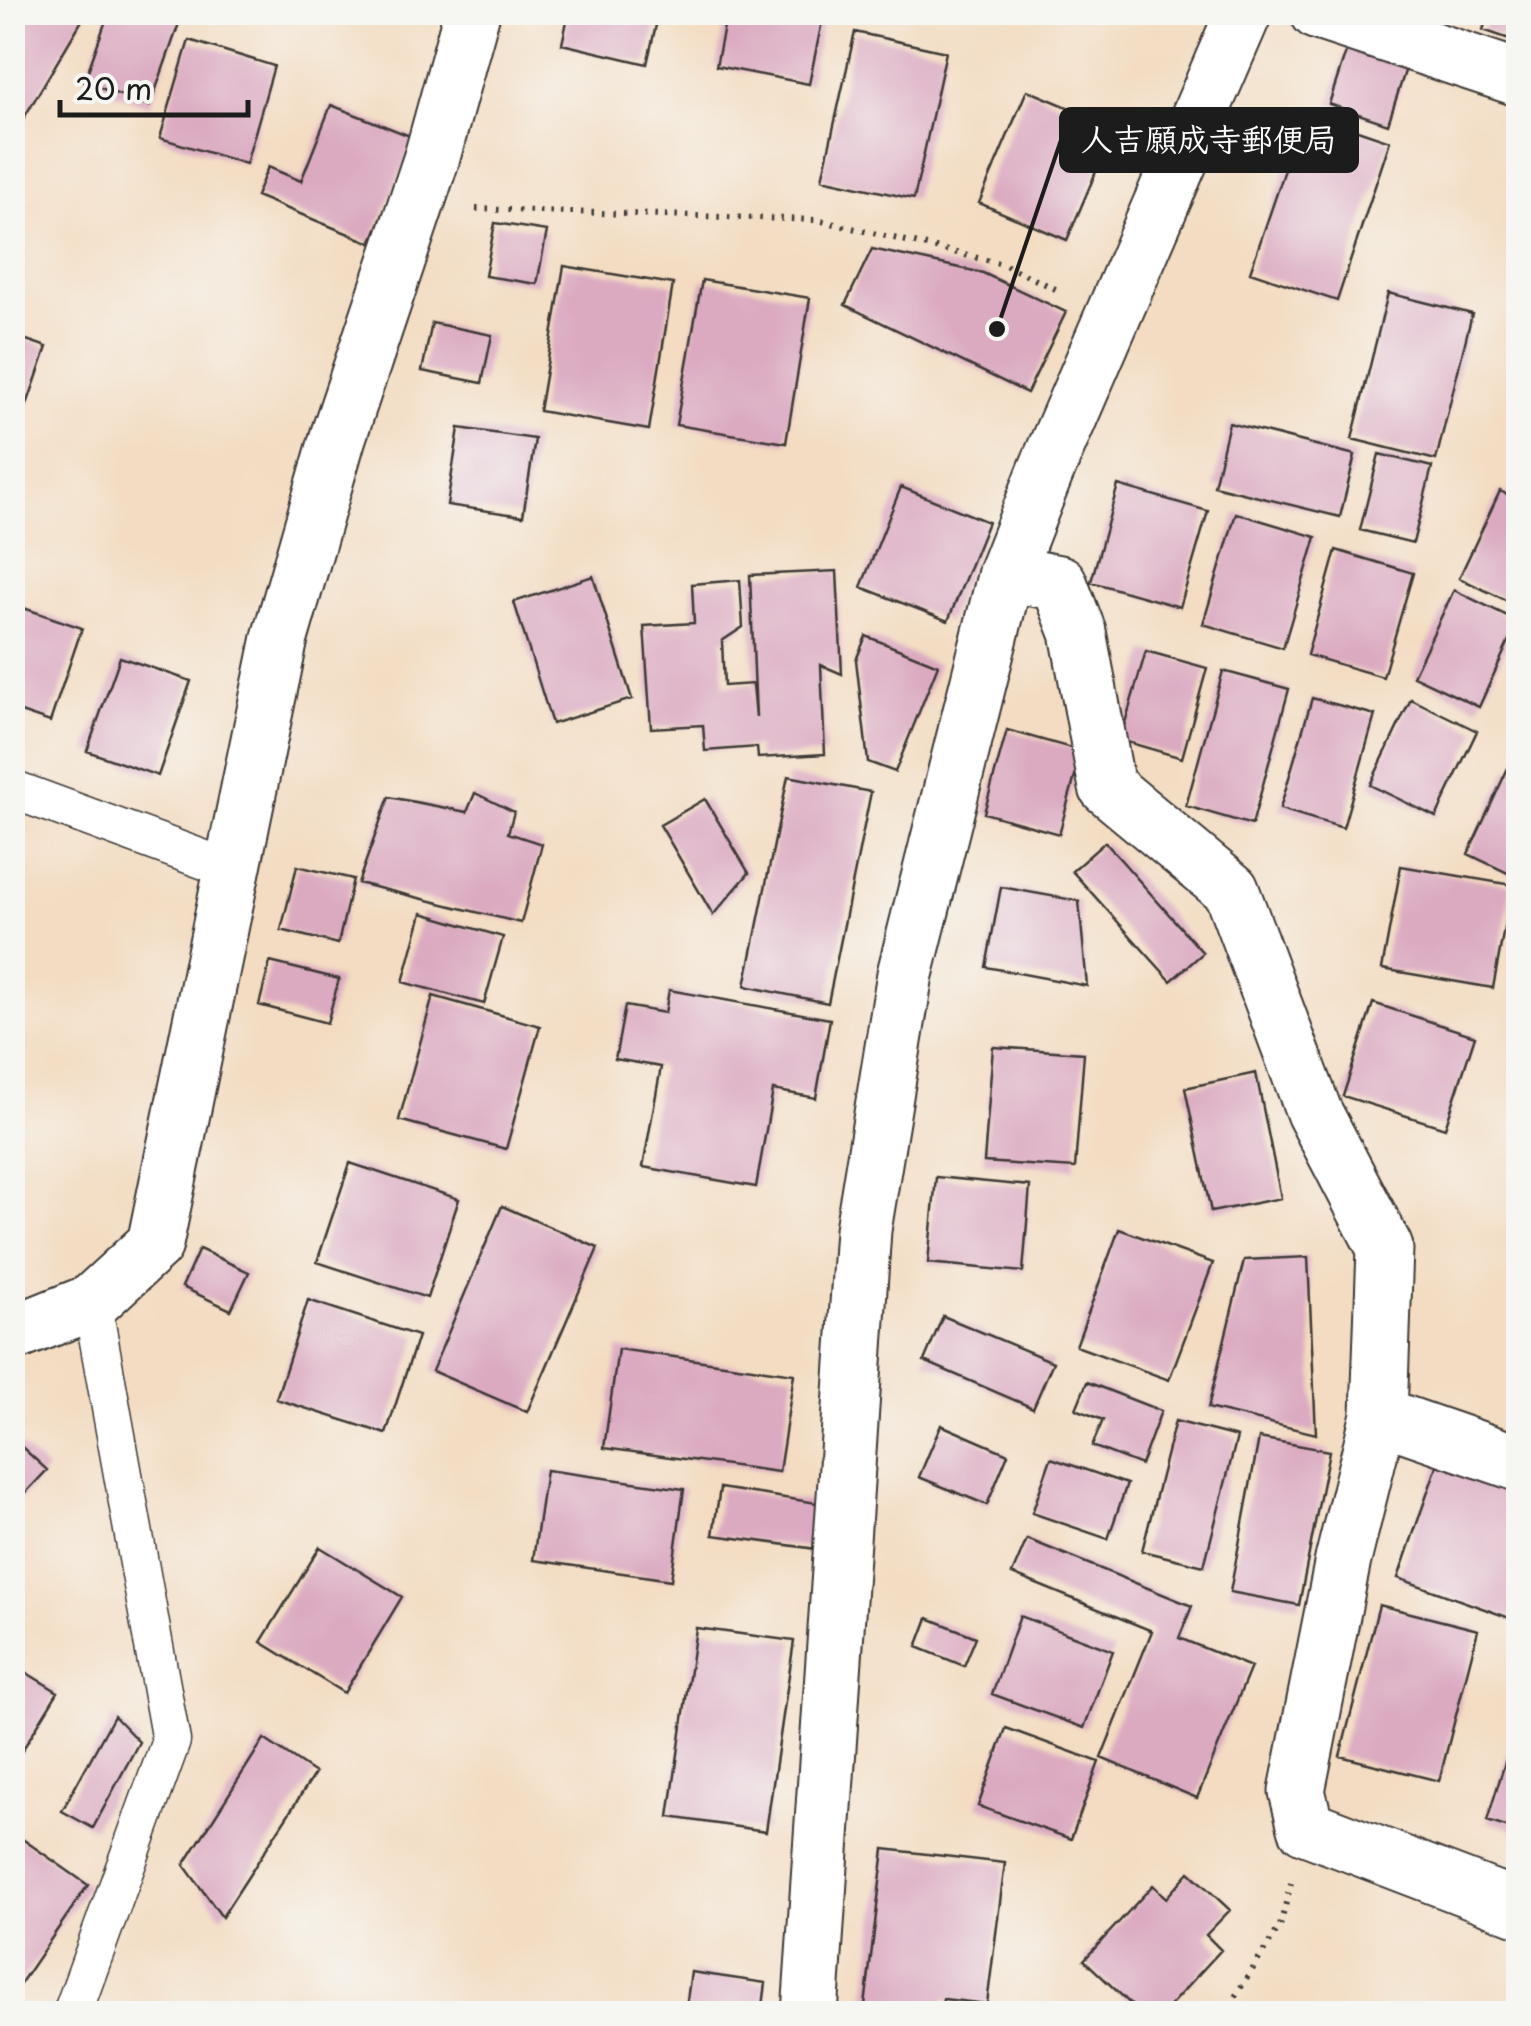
<svg xmlns="http://www.w3.org/2000/svg" width="1531" height="2026" viewBox="0 0 1531 2026" font-family="'Playpen Sans','Klee One',sans-serif">
<rect width="100%" height="100%" fill="#f6f6f2"/>
<filter id="ink" filterUnits="userSpaceOnUse"><feTurbulence type="fractalNoise" baseFrequency=".01" numOctaves="2"/><feDisplacementMap in="SourceGraphic" scale="20" xChannelSelector="R" yChannelSelector="G"/><feConvolveMatrix kernelMatrix="1 2 1 2 8 2 1 2 1" color-interpolation-filters="sRGB"/></filter>
<filter id="wash" filterUnits="userSpaceOnUse"><feTurbulence type="fractalNoise" baseFrequency=".0048" numOctaves="4" result="noise"/><feDisplacementMap in="SourceGraphic" scale="40" xChannelSelector="R" yChannelSelector="G"/><feGaussianBlur stdDeviation="2.25" result="paint"/><feColorMatrix in="noise" values="0 0 0 0 0 0 0 0 0 0 0 0 0 0 0 0 0 1.4 0 .05"/><feComposite in="paint" operator="in"/></filter>
<g filter="url(#wash)">
<rect width="100%" height="100%" fill="#f3dcc1"/>
<g id="blocks">
<path fill="#dbaac1" d="M 12,12 L 87,12 L 12,138 Z
M 109,12 L 183,12 L 150,106 L 84,82 Z
M 569,12 L 659,12 L 647,64 L 562,44 Z
M 727,12 L 824,12 L 809,84 L 716,66 Z
M 1489,12 L 1518,12 L 1518,42 L 1483,30 Z
M 855,32 L 946,52 L 914,199 L 822,179 Z
M 189,40 L 274,66 L 246,164 L 160,138 Z
M 1348,45 L 1407,65 L 1388,124 L 1329,104 Z
M 1027,90 L 1115,127 L 1067,240 L 979,203 Z
M 331,105 L 415,138 L 371,243 L 256,196 L 268,167 L 301,181 Z
M 1334,122 L 1390,141 L 1337,301 L 1250,272 L 1292,149 L 1321,159 Z
M 495,223 L 547,231 L 537,284 L 485,276 Z
M 872,249 L 983,273 L 1066,312 L 1027,393 L 845,305 Z
M 564,266 L 673,284 L 649,430 L 539,411 Z
M 702,280 L 810,298 L 786,443 L 676,425 Z
M 1388,293 L 1472,314 L 1436,460 L 1352,439 Z
M 432,323 L 492,335 L 482,383 L 422,371 Z
M 12,335 L 47,347 L 13,445 L 12,445 Z
M 1229,423 L 1355,455 L 1340,517 L 1214,486 Z
M 459,428 L 535,439 L 523,516 L 447,505 Z
M 1379,454 L 1432,467 L 1413,543 L 1360,530 Z
M 1118,485 L 1208,511 L 1180,607 L 1091,582 Z
M 901,487 L 988,522 L 948,621 L 861,587 Z
M 1500,491 L 1518,500 L 1518,606 L 1459,578 Z
M 1236,513 L 1316,537 L 1283,648 L 1203,624 Z
M 1336,550 L 1413,573 L 1383,677 L 1307,655 Z
M 837,571 L 842,674 L 821,665 L 825,754 L 758,758 L 757,747 L 705,751 L 703,725 L 651,728 L 644,626 L 694,623 L 692,584 L 740,580 L 743,627 L 722,641 L 724,686 L 753,684 L 756,717 L 750,575 Z
M 593,576 L 632,699 L 552,724 L 514,602 Z
M 1454,590 L 1518,621 L 1479,707 L 1413,676 Z
M 12,604 L 82,628 L 50,722 L 12,709 Z
M 866,636 L 938,665 L 895,772 L 868,762 L 856,660 Z
M 1146,651 L 1207,668 L 1182,758 L 1120,740 Z
M 120,657 L 191,681 L 158,776 L 87,751 Z
M 1223,671 L 1289,689 L 1252,825 L 1186,806 Z
M 1312,698 L 1375,715 L 1343,828 L 1280,809 Z
M 1411,699 L 1477,731 L 1436,817 L 1370,785 Z
M 1007,730 L 1082,751 L 1059,834 L 984,813 Z
M 1508,768 L 1518,773 L 1518,878 L 1468,854 Z
M 788,776 L 871,792 L 828,1003 L 745,986 Z
M 475,793 L 514,812 L 508,833 L 542,844 L 521,923 L 358,883 L 389,797 L 467,812 Z
M 705,799 L 749,873 L 713,915 L 660,825 Z
M 1105,842 L 1203,953 L 1171,981 L 1072,871 Z
M 297,866 L 353,879 L 338,944 L 281,930 Z
M 1401,866 L 1512,885 L 1493,988 L 1382,969 Z
M 1001,887 L 1079,901 L 1087,986 L 986,967 Z
M 422,913 L 503,937 L 484,1004 L 403,982 Z
M 270,962 L 339,979 L 327,1023 L 259,1005 Z
M 669,990 L 830,1019 L 816,1098 L 773,1090 L 756,1187 L 643,1167 L 661,1067 L 615,1059 L 625,1006 L 665,1013 Z
M 433,996 L 540,1026 L 506,1149 L 399,1120 Z
M 1373,1003 L 1475,1036 L 1445,1128 L 1343,1096 Z
M 993,1047 L 1084,1053 L 1075,1168 L 984,1162 Z
M 1256,1073 L 1281,1198 L 1211,1212 L 1185,1088 Z
M 350,1163 L 459,1199 L 427,1298 L 317,1262 Z
M 936,1177 L 1030,1186 L 1023,1272 L 928,1263 Z
M 502,1206 L 598,1248 L 527,1412 L 432,1371 Z
M 1119,1229 L 1213,1263 L 1169,1380 L 1076,1346 Z
M 199,1249 L 249,1272 L 231,1310 L 182,1287 Z
M 1308,1257 L 1316,1434 L 1208,1408 L 1244,1260 Z
M 308,1300 L 418,1336 L 386,1434 L 276,1399 Z
M 943,1316 L 1053,1362 L 1033,1408 L 924,1361 Z
M 618,1349 L 794,1374 L 779,1472 L 604,1448 Z
M 1087,1382 L 1161,1411 L 1141,1465 L 1092,1446 L 1103,1420 L 1076,1409 Z
M 1175,1421 L 1237,1437 L 1204,1566 L 1142,1551 Z
M 941,1425 L 1008,1454 L 987,1505 L 919,1477 Z
M 12,1438 L 47,1470 L 12,1507 Z
M 1259,1438 L 1329,1451 L 1299,1605 L 1230,1592 Z
M 1440,1457 L 1518,1485 L 1518,1621 L 1398,1578 Z
M 1051,1458 L 1127,1484 L 1108,1539 L 1032,1513 Z
M 546,1470 L 684,1489 L 671,1580 L 533,1560 Z
M 720,1488 L 830,1505 L 824,1550 L 713,1535 Z
M 1027,1539 L 1192,1606 L 1179,1638 L 1251,1667 L 1197,1798 L 1101,1758 L 1152,1631 L 1012,1574 Z
M 320,1547 L 402,1597 L 344,1693 L 261,1642 Z
M 1379,1605 L 1478,1630 L 1439,1781 L 1340,1756 Z
M 1020,1616 L 1113,1651 L 1084,1728 L 992,1694 Z
M 928,1618 L 976,1637 L 964,1666 L 917,1647 Z
M 696,1628 L 794,1641 L 766,1831 L 669,1817 Z
M 12,1664 L 58,1692 L 12,1767 Z
M 114,1716 L 139,1742 L 93,1828 L 62,1811 Z
M 1518,1720 L 1518,1831 L 1487,1821 Z
M 1006,1728 L 1099,1762 L 1071,1839 L 978,1806 Z
M 264,1739 L 315,1773 L 222,1917 L 184,1865 Z
M 21,1838 L 88,1885 L 16,1990 L 12,1986 L 12,1850 Z
M 884,1849 L 1005,1863 L 987,2004 L 943,1999 L 941,2014 L 864,2014 Z
M 1189,1872 L 1230,1910 L 1206,1935 L 1221,1950 L 1162,2014 L 1141,2014 L 1084,1960 L 1153,1885 L 1166,1898 Z
M 691,1972 L 766,1983 L 762,2014 L 685,2014 Z"/>
</g>
</g>
<g filter="url(#ink)">
<use href="#blocks" fill-opacity="0" stroke="#3c3935" stroke-width="2.5"/>
<g fill="none" stroke-linecap="round" stroke-linejoin="round">
<g stroke="#3c3935" stroke-width="41">
<path id="service" d="M 12,789 L 232,870
M 72,2014 L 171,1741 L 92,1302"/>
</g>
<g stroke="#3c3935" stroke-width="59">
<path id="minor" d="M 1006,573 L 1059,583 L 1078,632 L 1107,787 L 1231,890 L 1314,1112 L 1385,1248 L 1379,1415 L 1518,1463
M 12,1334 L 92,1302 L 155,1244 L 280,638 L 338,437 L 432,157 L 472,12
M 1379,1415 L 1343,1560 L 1297,1791 L 1306,1827 L 1518,1908"/>
</g>
<g stroke="#3c3935" stroke-width="59">
<path id="tertiary" d="M 810,2014 L 863,1230 L 905,974 L 1006,573 L 1046,471 L 1244,12"/>
</g>
<g stroke="#3c3935" stroke-width="59">
<path id="trunk" d="M 1318,12 L 1518,78"/>
</g>
<path stroke="#3c3935" stroke-width="6" stroke-dasharray="2.5 8" stroke-linecap="butt" d="M 476,209 L 818,220 L 1003,264 L 1062,292
M 1224,2014 L 1280,1926 L 1291,1883"/>
<use href="#service" stroke="#fff" stroke-width="38"/>
<use href="#minor" stroke="#fff" stroke-width="55"/>
<use href="#tertiary" stroke="#fff" stroke-width="55"/>
<use href="#trunk" stroke="#fff" stroke-width="55"/>
</g>
</g>
<path fill="none" stroke="#1c1c1c" stroke-width="4" d="M997 329L1061 140"/>
<circle fill="#1c1c1c" stroke="#f6f6f2" stroke-width="4" cx="997" cy="329" r="10"/>
<rect fill="#1c1c1c" stroke="#1c1c1c" stroke-width="4" x="1061" y="109" width="296" height="62" rx="10"/>
<g font-size="32" text-anchor="middle" font-weight="bold" fill="#fff">
<text x="1209" y="151">人吉願成寺郵便局</text>
</g>
<rect width="1531" height="2026" fill="none" stroke="#f6f6f2" stroke-width="50"/>
<path d="M60 100v15h188v-15" fill="none" stroke="#1c1c1c" stroke-width="5"/>
<text x="75" y="100" font-size="30" fill="#1c1c1c" stroke="#f6f6f2" stroke-width="8" paint-order="stroke">20 m</text>
</svg>
